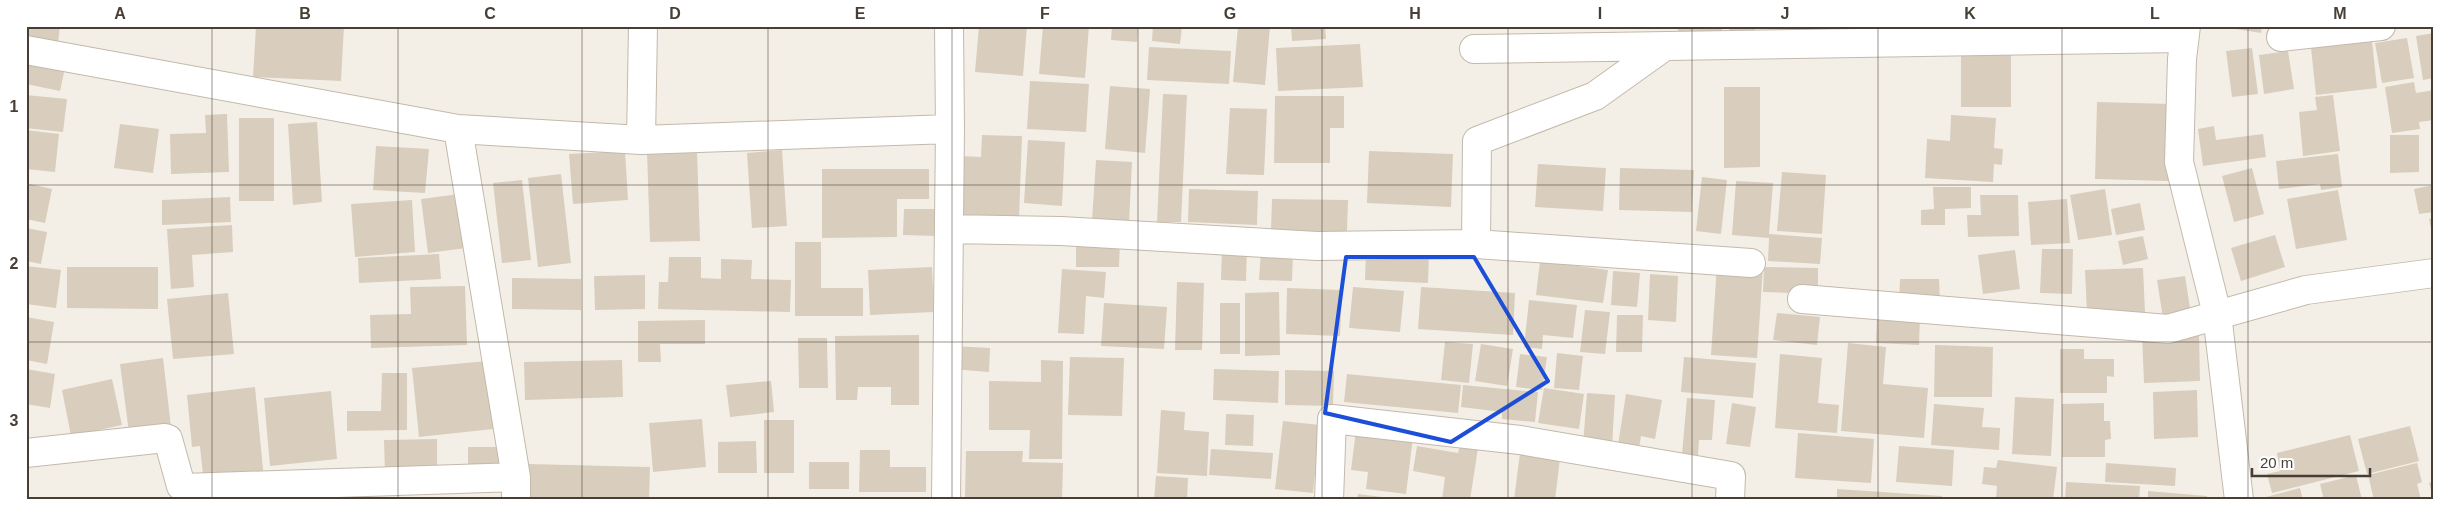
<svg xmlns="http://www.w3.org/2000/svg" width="2460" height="526" viewBox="0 0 2460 526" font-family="Arial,sans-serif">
<rect width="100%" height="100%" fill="#f4efe6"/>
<path fill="#d9cdbd" d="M 26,26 L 60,26 L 58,44 L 26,41 Z
M 256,26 L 344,26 L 341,81 L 253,77 Z
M 979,26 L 1027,26 L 1023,76 L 975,72 Z
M 1043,26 L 1089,26 L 1085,78 L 1039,74 Z
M 1112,26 L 1138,26 L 1137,42 L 1111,40 Z
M 1153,26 L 1182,26 L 1180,44 L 1152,41 Z
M 1238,26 L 1270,26 L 1265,85 L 1233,82 Z
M 1291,26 L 1325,26 L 1326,39 L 1292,41 Z
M 1678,26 L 1722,26 L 1722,31 L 1678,33 Z
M 1729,26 L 1755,26 L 1755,30 L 1730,33 Z
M 1773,26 L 1795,26 L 1795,28 L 1773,29 Z
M 2217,26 L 2262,26 L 2261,33 Z
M 2434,33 L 2434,78 L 2423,80 L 2416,36 Z
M 2407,38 L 2414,78 L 2382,83 L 2375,43 Z
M 2372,41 L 2377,88 L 2316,95 L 2311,48 Z
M 1360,44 L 1363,87 L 1278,91 L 1276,48 Z
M 1149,47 L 1231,51 L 1229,84 L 1147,80 Z
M 2252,48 L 2258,94 L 2232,97 L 2226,51 Z
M 2011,51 L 2011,107 L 1961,107 L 1961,52 Z
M 2288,51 L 2294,89 L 2264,94 L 2259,55 Z
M 26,55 L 66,63 L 60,91 L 26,84 Z
M 1030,81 L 1089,84 L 1086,132 L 1027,129 Z
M 2414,82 L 2416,93 L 2434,90 L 2434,120 L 2419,122 L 2420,129 L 2392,133 L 2385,87 Z
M 1110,86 L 1150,89 L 1145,153 L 1105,149 Z
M 1724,87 L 1760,87 L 1760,167 L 1724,168 Z
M 1163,94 L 1187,95 L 1181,222 L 1157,222 Z
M 26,95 L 67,99 L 63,132 L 26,128 Z
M 2333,95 L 2340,151 L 2303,156 L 2299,112 L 2317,110 L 2315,97 Z
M 1275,96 L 1344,96 L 1344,128 L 1330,128 L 1330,163 L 1274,163 Z
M 2097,102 L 2171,104 L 2168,181 L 2095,179 Z
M 1230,108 L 1267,109 L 1264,175 L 1226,174 Z
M 227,114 L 229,172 L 171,174 L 170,134 L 206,133 L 205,115 Z
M 1951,115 L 1996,118 L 1994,148 L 2003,149 L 2002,165 L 1994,164 L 1993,182 L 1925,178 L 1927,139 L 1950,141 Z
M 239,118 L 274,118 L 274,201 L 239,201 Z
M 317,122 L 322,202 L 293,205 L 288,124 Z
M 120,124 L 159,129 L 153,173 L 114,168 Z
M 2214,126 L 2216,140 L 2263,134 L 2266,157 L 2203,166 L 2198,129 Z
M 26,130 L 59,134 L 55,172 L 26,169 Z
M 982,135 L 1022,136 L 1019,218 L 957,215 L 960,156 L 981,157 Z
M 2390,135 L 2419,135 L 2419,172 L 2390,173 Z
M 1028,140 L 1065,142 L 1062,206 L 1024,203 Z
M 376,146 L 429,149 L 425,193 L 373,190 Z
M 782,150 L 787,226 L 752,228 L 747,153 Z
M 625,151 L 628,200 L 573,204 L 569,154 Z
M 697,151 L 700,241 L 650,242 L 647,152 Z
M 1369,151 L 1453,154 L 1451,207 L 1367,203 Z
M 2338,154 L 2342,187 L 2321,190 L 2320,184 L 2279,189 L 2276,161 Z
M 1096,160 L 1132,162 L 1129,222 L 1092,220 Z
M 1538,164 L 1606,168 L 1603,211 L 1535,207 Z
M 1620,168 L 1694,170 L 1692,212 L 1619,210 Z
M 2252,168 L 2264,214 L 2234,222 L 2222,176 Z
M 822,169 L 929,169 L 929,199 L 897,199 L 897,237 L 822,238 Z
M 1782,172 L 1826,175 L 1822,234 L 1777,231 Z
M 561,174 L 571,263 L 538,267 L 528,178 Z
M 1702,177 L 1727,180 L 1721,234 L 1696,231 Z
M 522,180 L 531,260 L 502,263 L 493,183 Z
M 1736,181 L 1773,183 L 1769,234 L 1822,238 L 1820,264 L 1768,261 L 1769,238 L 1732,235 Z
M 26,183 L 52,189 L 45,223 L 26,219 Z
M 2434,185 L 2434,212 L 2419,214 L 2414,189 Z
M 1933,187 L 1971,187 L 1971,208 L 1945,209 L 1945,225 L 1921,225 L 1921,210 L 1934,209 Z
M 1189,189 L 1258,191 L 1257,225 L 1188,222 Z
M 2105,189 L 2112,235 L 2078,240 L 2070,195 Z
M 2338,190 L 2347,240 L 2296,249 L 2287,199 Z
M 467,193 L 474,247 L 428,253 L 421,199 Z
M 1980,195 L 2018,195 L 2019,236 L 1968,237 L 1967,215 L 1981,215 Z
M 230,197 L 231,222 L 162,225 L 162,200 Z
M 1272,199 L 1348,200 L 1347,231 L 1271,231 Z
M 2067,199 L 2070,243 L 2031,245 L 2028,202 Z
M 412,200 L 415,252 L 355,257 L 351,204 Z
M 2140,203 L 2145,230 L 2116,235 L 2111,209 Z
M 904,209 L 937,209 L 936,236 L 903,235 Z
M 2434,218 L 2434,238 L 2433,238 L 2429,219 Z
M 232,225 L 233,252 L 192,255 L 194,287 L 171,289 L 167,229 Z
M 26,228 L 47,232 L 41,264 L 26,261 Z
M 2275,235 L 2285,267 L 2241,281 L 2231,248 Z
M 2143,236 L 2148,259 L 2123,265 L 2118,241 Z
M 1076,241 L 1120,241 L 1119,267 L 1076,267 Z
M 795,242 L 821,242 L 821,288 L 863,288 L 863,316 L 795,316 Z
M 1222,246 L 1247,247 L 1246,281 L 1221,280 Z
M 2042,249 L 2073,249 L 2072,294 L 2040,293 Z
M 2015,250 L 2020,289 L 1983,294 L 1978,255 Z
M 1261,251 L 1293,253 L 1292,281 L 1259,280 Z
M 1366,252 L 1429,254 L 1428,283 L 1365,280 Z
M 439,254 L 441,279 L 359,283 L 358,258 Z
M 669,257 L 701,257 L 701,278 L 721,279 L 721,259 L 752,260 L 751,279 L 791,280 L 790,312 L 658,309 L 659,282 L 668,282 Z
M 1540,261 L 1608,270 L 1603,303 L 1536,295 Z
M 1717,264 L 1763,267 L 1757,358 L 1711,355 Z
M 26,266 L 61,270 L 56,308 L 26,304 Z
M 67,267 L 158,267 L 158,309 L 67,308 Z
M 932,267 L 934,312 L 870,315 L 868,270 Z
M 1764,267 L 1818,268 L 1818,294 L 1763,292 Z
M 2143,268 L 2145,312 L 2087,315 L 2085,270 Z
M 1062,269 L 1106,272 L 1104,298 L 1086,296 L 1084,334 L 1058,333 Z
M 1613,271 L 1640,273 L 1637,307 L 1611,305 Z
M 1650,274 L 1678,276 L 1676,322 L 1648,320 Z
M 645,275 L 645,309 L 595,310 L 594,276 Z
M 2185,276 L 2191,314 L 2163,318 L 2157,280 Z
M 512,278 L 581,279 L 581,310 L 512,309 Z
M 1900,279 L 1939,279 L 1940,304 L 1899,304 Z
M 1177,282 L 1204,283 L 1202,350 L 1175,350 Z
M 465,286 L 467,345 L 371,348 L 370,315 L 411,314 L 410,287 Z
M 1353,287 L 1404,291 L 1400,332 L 1349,328 Z
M 1421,287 L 1515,293 L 1513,335 L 1418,329 Z
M 1287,288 L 1342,290 L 1340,336 L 1286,334 Z
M 1279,292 L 1280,355 L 1245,356 L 1245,293 Z
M 228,293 L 234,354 L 173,359 L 167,299 Z
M 1529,300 L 1577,305 L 1573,338 L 1543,335 L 1542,349 L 1524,347 Z
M 1104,303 L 1167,307 L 1164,349 L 1101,346 Z
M 1220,303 L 1240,303 L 1240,354 L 1220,354 Z
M 1585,310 L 1610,312 L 1605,354 L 1580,352 Z
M 1777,313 L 1820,317 L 1817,345 L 1773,340 Z
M 1617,315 L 1643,315 L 1642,352 L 1616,352 Z
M 1877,315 L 1920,317 L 1919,345 L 1876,343 Z
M 26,317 L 54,322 L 47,364 L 26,360 Z
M 705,320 L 705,344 L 660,344 L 661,362 L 638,362 L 638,321 Z
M 2199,333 L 2200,381 L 2144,383 L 2142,335 Z
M 919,335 L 919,405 L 891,405 L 891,387 L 858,387 L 857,400 L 836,400 L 835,336 Z
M 798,338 L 827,338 L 828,388 L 799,388 Z
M 1445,342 L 1473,344 L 1469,383 L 1441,380 Z
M 1848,343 L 1886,347 L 1883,384 L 1928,388 L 1924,438 L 1841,431 Z
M 1481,344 L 1513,349 L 1507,386 L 1475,381 Z
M 1935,345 L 1993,347 L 1992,397 L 1934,397 Z
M 953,346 L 990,348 L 989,372 L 951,369 Z
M 2060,349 L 2084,349 L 2084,359 L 2114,359 L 2114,377 L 2107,376 L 2107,393 L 2060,393 Z
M 1557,353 L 1583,356 L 1579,390 L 1554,388 Z
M 1520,354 L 1547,357 L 1542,390 L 1516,387 Z
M 1780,354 L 1822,358 L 1818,403 L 1839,405 L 1837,433 L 1775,428 Z
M 1070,357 L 1124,358 L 1122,416 L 1068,415 Z
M 1684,357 L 1756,363 L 1753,398 L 1681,392 Z
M 163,358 L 171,427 L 129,433 L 120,364 Z
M 622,360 L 623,397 L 525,400 L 524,362 Z
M 1041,360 L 1063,361 L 1062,459 L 1029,459 L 1030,430 L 989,430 L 989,381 L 1041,382 Z
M 487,361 L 493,429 L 419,437 L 412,368 Z
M 26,369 L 55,374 L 50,408 L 26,404 Z
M 1214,369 L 1279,371 L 1278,403 L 1213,400 Z
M 1285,370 L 1334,371 L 1333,406 L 1285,405 Z
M 382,373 L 407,373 L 407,430 L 347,431 L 347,411 L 381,411 Z
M 1347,374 L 1461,385 L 1458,413 L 1344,402 Z
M 112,379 L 122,425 L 71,436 L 62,390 Z
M 771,381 L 774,412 L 730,417 L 726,385 Z
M 1463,385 L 1538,392 L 1535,422 L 1502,419 L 1502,412 L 1461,407 Z
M 255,387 L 264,479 L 204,485 L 200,446 L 192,447 L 187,395 Z
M 1544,388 L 1584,394 L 1579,429 L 1538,423 Z
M 2197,390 L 2198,437 L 2154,439 L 2153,392 Z
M 331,391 L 337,459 L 270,466 L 264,398 Z
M 1587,393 L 1615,395 L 1612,447 L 1583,445 Z
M 1626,394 L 1662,400 L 1655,439 L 1641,436 L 1638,455 L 1617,451 Z
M 2015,397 L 2054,399 L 2051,456 L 2012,454 Z
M 1687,398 L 1715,400 L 1712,440 L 1699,440 L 1698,455 L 1682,454 Z
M 1732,403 L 1756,407 L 1750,447 L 1726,444 Z
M 2104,403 L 2104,421 L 2110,421 L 2111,439 L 2105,440 L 2105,457 L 2062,457 L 2062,404 Z
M 1934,404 L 1984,408 L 1982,427 L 2000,428 L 1999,450 L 1931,445 Z
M 1161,410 L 1185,412 L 1184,430 L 1209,432 L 1207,476 L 1157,473 Z
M 1226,414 L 1254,415 L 1253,446 L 1225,445 Z
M 702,419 L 706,467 L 653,472 L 649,423 Z
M 764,420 L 794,420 L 794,473 L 764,473 Z
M 1283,421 L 1320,425 L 1313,493 L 1275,489 Z
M 2410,426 L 2419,461 L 2367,474 L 2358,439 Z
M 1356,430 L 1413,437 L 1406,494 L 1366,489 L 1368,472 L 1351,470 Z
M 1798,433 L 1874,439 L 1871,483 L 1795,478 Z
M 2350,435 L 2359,471 L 2272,493 L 2267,474 L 2280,471 L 2277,453 Z
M 437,439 L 437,472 L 385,473 L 384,440 Z
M 756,441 L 757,473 L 718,473 L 718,442 Z
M 1460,445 L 1478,448 L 1470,500 L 1442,500 L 1445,477 L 1413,471 L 1417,446 L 1458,453 Z
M 1899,446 L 1954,450 L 1952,486 L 1896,482 Z
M 468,447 L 502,447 L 501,469 L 468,469 Z
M 1211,449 L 1273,453 L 1271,479 L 1209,475 Z
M 860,450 L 890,450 L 890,467 L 926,467 L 926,492 L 859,492 Z
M 966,451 L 1023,451 L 1022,462 L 1063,463 L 1062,500 L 965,498 Z
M 1520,453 L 1560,458 L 1555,500 L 1514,500 Z
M 1998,460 L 2057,467 L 2053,500 L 1996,500 L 1997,486 L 1982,484 L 1984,467 L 1996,468 Z
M 809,462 L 849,462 L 849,489 L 809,489 Z
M 2106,463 L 2176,468 L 2175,486 L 2105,482 Z
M 2417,463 L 2422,482 L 2417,484 L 2421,500 L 2374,500 L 2368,475 Z
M 528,464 L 650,467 L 649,500 L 527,499 Z
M 2356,475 L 2362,500 L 2324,500 L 2320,484 Z
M 1156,476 L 1188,478 L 1187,500 L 1154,500 Z
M 2434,481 L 2434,497 L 2433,497 L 2429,483 Z
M 2066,482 L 2140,486 L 2139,500 L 2065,500 Z
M 2300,488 L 2303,500 L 2258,500 L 2258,499 Z
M 1837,489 L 1942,496 L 1942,500 L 1837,500 Z
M 2148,491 L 2207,496 L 2207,500 L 2148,500 Z
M 1358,494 L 1398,499 L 1398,500 L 1357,500 Z"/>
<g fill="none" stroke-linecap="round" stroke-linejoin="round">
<g stroke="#c3b9ab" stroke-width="30">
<path id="minor" d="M 2186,26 L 2182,59 L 2179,162 L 2217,314 L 2239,500
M 2281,37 L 2381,26
M 1474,49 L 2184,38
M 26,50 L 458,129 L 641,140 L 950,129
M 458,129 L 516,477 L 516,500
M 641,140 L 643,26
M 949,229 L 1061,231 L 1317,246 L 1476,244 L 1751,263
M 1476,244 L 1477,141 L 1595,96 L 1665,46
M 1802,299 L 2168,329 L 2306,290 L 2434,273
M 26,453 L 165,438 L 168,439 L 181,486 L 184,488 L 516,477
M 946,500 L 950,129 L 949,26
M 1329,500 L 1332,419 L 1520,440 L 1731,476 L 1730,500"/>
</g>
<use href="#minor" stroke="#fff" stroke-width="28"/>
</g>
<path fill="none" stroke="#1d4ed8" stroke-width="4" stroke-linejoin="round" d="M 1346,257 L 1474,257 L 1548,381 L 1451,442 L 1325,413 Z"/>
<path fill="none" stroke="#473f35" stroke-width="1" stroke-opacity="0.55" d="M 212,26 L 212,500M 398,26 L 398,500M 582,26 L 582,500M 768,26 L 768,500M 952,26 L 952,500M 1138,26 L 1138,500M 1322,26 L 1322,500M 1508,26 L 1508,500M 1692,26 L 1692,500M 1878,26 L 1878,500M 2062,26 L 2062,500M 2248,26 L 2248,500M 26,185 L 2434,185M 26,342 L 2434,342"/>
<rect width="2460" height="526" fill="none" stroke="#ffffff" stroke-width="55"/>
<path d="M2252 468v8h118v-8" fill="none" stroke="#473f35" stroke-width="2.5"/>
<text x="2260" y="468" font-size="15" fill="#473f35" stroke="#ffffff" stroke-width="4" paint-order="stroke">20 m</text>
<rect x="28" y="28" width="2404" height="470" fill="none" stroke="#473f35" stroke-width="2"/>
<g font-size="16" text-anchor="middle" font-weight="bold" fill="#473f35">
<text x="120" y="19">A</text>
<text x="305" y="19">B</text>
<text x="490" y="19">C</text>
<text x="675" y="19">D</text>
<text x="860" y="19">E</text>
<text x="1045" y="19">F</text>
<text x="1230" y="19">G</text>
<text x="1415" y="19">H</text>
<text x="1600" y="19">I</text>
<text x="1785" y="19">J</text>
<text x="1970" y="19">K</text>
<text x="2155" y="19">L</text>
<text x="2340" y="19">M</text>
<text x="14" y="112">1</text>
<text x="14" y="269">2</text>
<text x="14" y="426">3</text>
</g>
</svg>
